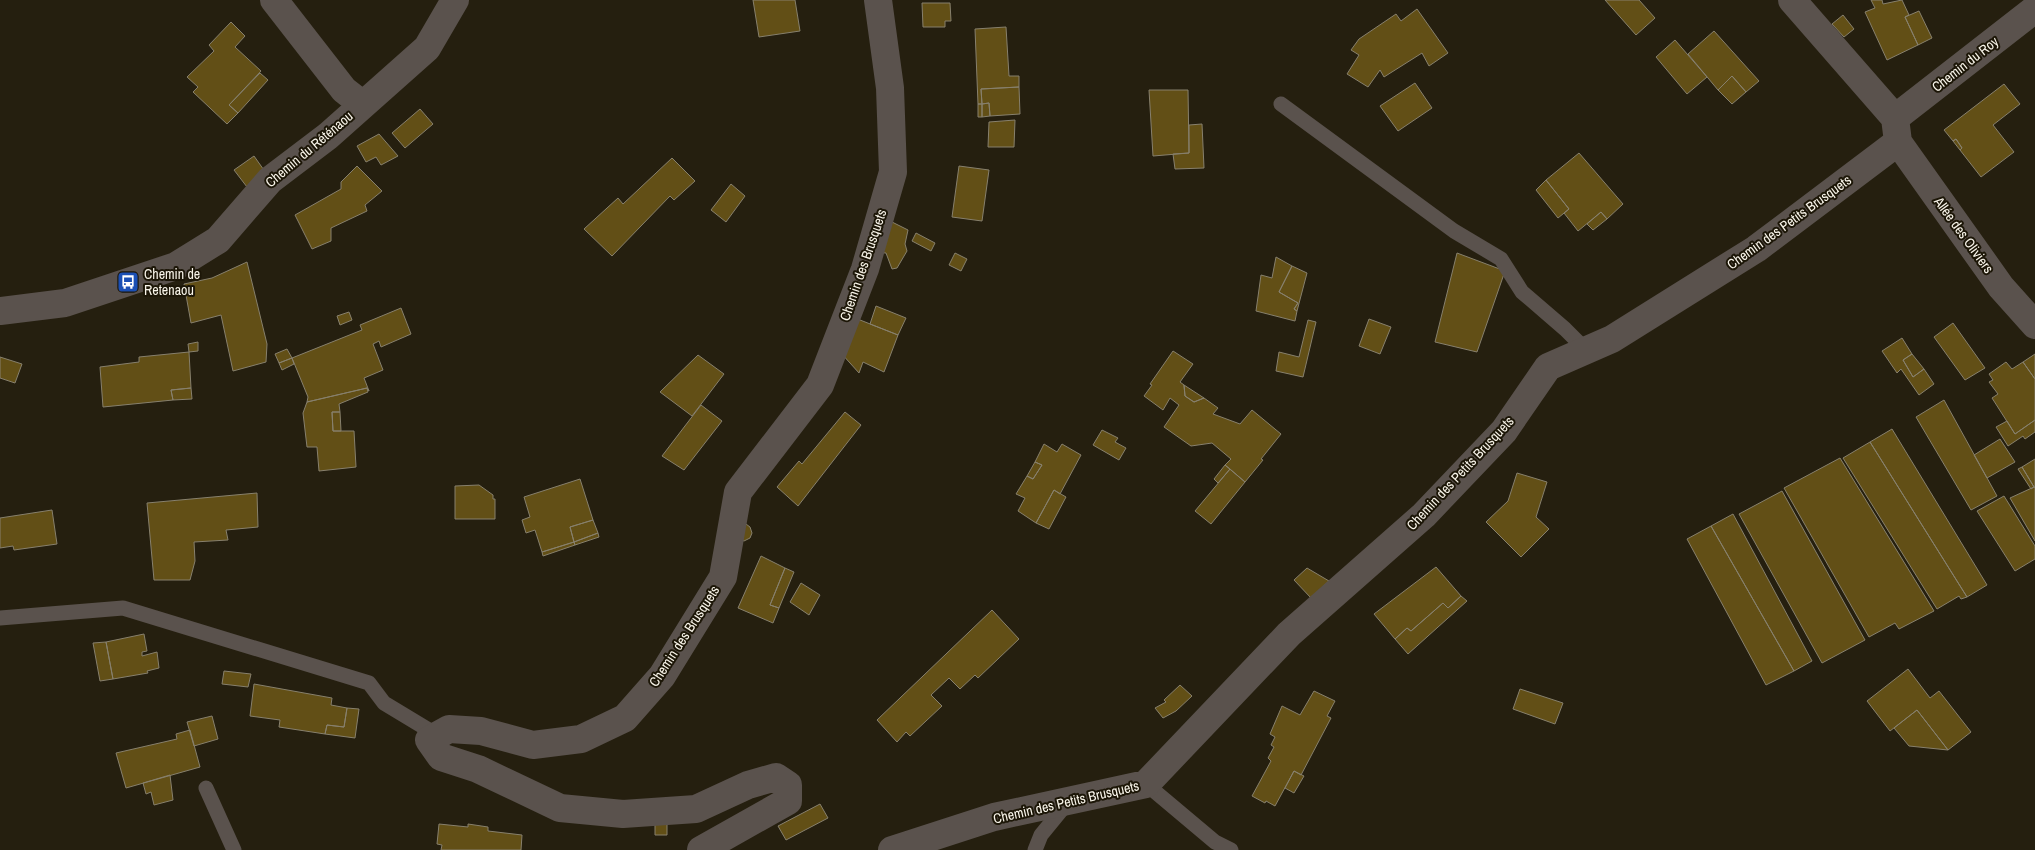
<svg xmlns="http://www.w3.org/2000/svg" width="2035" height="850" viewBox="0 0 2035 850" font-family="'Archivo Narrow',sans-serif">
<rect width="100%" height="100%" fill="#251f0f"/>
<path fill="#624f16" stroke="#87806d" d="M 753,0 L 795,0 L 800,31 L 759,37 Z
M 1605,0 L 1639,0 L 1655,18 L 1636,35 Z
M 1871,0 L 1882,0 L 1883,4 L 1902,0 L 1909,15 L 1905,17 L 1918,45 L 1887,60 L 1865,12 L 1875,8 Z
M 922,3 L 950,3 L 951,21 L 945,21 L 945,27 L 923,27 Z
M 1417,9 L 1448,53 L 1429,66 L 1422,53 L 1384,77 L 1380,70 L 1368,87 L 1347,74 L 1359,55 L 1351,50 L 1359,39 L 1396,14 L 1401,21 Z
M 1919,11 L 1932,38 L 1918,45 L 1905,17 Z
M 1843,15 L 1854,29 L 1844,37 L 1832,24 Z
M 231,22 L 245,36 L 235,47 L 261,71 L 229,105 L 238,113 L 227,124 L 193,92 L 198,87 L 187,77 L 214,51 L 209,45 Z
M 1006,27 L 1009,76 L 1019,76 L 1019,87 L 981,89 L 982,104 L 978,104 L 975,29 Z
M 1714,31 L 1759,81 L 1746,92 L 1732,76 L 1718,90 L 1688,54 Z
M 1675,40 L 1707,77 L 1687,94 L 1656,57 Z
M 260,73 L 268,80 L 238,113 L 229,105 Z
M 1732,76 L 1746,92 L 1732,104 L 1718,90 Z
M 1415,83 L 1432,108 L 1398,131 L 1380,106 Z
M 2004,84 L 2020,104 L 1993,125 L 2014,152 L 1981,177 L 1960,150 L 1962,148 L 1956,139 L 1953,141 L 1944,130 Z
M 1019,87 L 1020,114 L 990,116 L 989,103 L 982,104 L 981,89 Z
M 1149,90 L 1188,90 L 1189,153 L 1153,156 Z
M 989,103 L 990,116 L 982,117 L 982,104 Z
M 978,104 L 982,104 L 982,117 L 978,117 Z
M 420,109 L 433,124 L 405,148 L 392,133 Z
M 1015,120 L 1014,147 L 988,147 L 989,122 Z
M 1202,124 L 1204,168 L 1175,169 L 1173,154 L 1189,153 L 1189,125 Z
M 379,134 L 398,156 L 381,165 L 376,157 L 366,162 L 357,146 Z
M 1956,139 L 1962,148 L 1960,150 L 1953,141 Z
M 1579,153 L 1623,204 L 1607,219 L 1601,212 L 1578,231 L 1564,213 L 1569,209 L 1546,180 Z
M 254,156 L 266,173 L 247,187 L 234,170 Z
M 672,158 L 695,181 L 674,200 L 670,196 L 612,256 L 584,229 L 618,198 L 623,204 Z
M 357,166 L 382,191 L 365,205 L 367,211 L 331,228 L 331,241 L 312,249 L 295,215 L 341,189 L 341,182 Z
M 959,166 L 989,170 L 982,221 L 952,217 Z
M 1546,180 L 1569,209 L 1558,218 L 1536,190 Z
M 731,184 L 745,196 L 726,222 L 711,210 Z
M 1601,212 L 1607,219 L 1593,230 L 1587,224 Z
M 884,218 L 908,230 L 905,244 L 907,251 L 897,268 L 892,269 L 886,253 L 874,252 Z
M 916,233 L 935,243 L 931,251 L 912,241 Z
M 955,253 L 967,259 L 961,271 L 949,265 Z
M 1457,253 L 1505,271 L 1477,352 L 1435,342 Z
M 1276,257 L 1292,266 L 1279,292 L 1298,303 L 1294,309 L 1297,311 L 1295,321 L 1256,311 L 1261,275 L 1272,278 Z
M 247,262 L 267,344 L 266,362 L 233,371 L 221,315 L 191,323 L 184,284 L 212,278 Z
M 1292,266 L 1307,273 L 1297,311 L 1294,309 L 1298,303 L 1279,292 Z
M 876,306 L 906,318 L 898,335 L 870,324 Z
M 401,308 L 411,334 L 381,347 L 379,341 L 373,344 L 383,370 L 364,378 L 369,391 L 367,388 L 307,402 L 308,397 L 292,358 L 362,330 L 360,325 Z
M 349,312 L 352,320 L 340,325 L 337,316 Z
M 855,318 L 898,335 L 884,372 L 863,362 L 859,373 L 841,353 Z
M 1369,319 L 1391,327 L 1380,354 L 1359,346 Z
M 1308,320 L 1316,322 L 1303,377 L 1276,371 L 1279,352 L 1299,357 Z
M 1953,323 L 1985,368 L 1965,380 L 1934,337 Z
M 1902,338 L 1912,354 L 1903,360 L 1913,377 L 1924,369 L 1934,384 L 1919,395 L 1901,369 L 1897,373 L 1882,351 Z
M 198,342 L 198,351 L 189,352 L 188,344 Z
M 287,349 L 292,358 L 279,363 L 275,354 Z
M 1173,351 L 1193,364 L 1180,382 L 1184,385 L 1185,396 L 1194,402 L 1204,398 L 1218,408 L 1213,414 L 1240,424 L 1252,410 L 1281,434 L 1261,459 L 1263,460 L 1245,482 L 1225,465 L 1231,459 L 1212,443 L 1191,446 L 1164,427 L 1179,405 L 1170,398 L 1163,410 L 1144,396 L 1152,385 L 1150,384 Z
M 189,352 L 191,388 L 171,390 L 173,400 L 103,407 L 100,367 L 139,362 L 139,357 Z
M 1912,354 L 1924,369 L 1913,377 L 1903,360 Z
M 2035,354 L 2035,379 L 2023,362 Z
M 698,355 L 724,374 L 692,416 L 660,392 Z
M 0,357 L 22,364 L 15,383 L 0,378 Z
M 292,358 L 294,364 L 282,370 L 279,363 Z
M 2006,362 L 2012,369 L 2023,362 L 2035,379 L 2035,420 L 2015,434 L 1992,398 L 1998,394 L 1989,382 L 1993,380 L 1989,374 Z
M 1184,385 L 1204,398 L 1194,402 L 1185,396 Z
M 191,388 L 192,399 L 173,400 L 171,390 Z
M 367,388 L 368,392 L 339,404 L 340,412 L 332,412 L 333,431 L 354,431 L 356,467 L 319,471 L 317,447 L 307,447 L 303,413 L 307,402 Z
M 1944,400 L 1997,496 L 1971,510 L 1916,417 Z
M 701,405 L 722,421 L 684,470 L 662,456 Z
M 332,412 L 340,412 L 341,431 L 333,431 Z
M 845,412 L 861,425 L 798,506 L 777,487 L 799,461 L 802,464 Z
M 2035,420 L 2035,432 L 2025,439 L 2023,436 L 2008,446 L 1996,427 L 2007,421 L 2015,434 Z
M 1892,429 L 1987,585 L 1967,597 L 1870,442 Z
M 1102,430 L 1118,438 L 1115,442 L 1126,448 L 1119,460 L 1093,445 Z
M 2000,439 L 2015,462 L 1987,478 L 1974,455 Z
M 1870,442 L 1967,597 L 1961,599 L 1959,596 L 1937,609 L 1843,458 Z
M 1044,444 L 1057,452 L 1062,444 L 1081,455 L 1060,494 L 1054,490 L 1036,523 L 1018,511 L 1025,498 L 1016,494 L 1027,476 L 1033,479 L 1042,465 L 1035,462 Z
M 1840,458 L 1934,611 L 1899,629 L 1895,623 L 1869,637 L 1784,488 Z
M 2035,459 L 2035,487 L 2034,487 L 2022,467 Z
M 1035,462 L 1042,465 L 1033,479 L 1027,476 Z
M 1225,465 L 1230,469 L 1218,483 L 1214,479 Z
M 2022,467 L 2034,487 L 2031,489 L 2018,469 Z
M 1230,469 L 1245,482 L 1211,524 L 1195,511 Z
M 1517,473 L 1547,482 L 1536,517 L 1549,529 L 1521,557 L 1486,522 L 1508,501 Z
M 580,479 L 593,520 L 570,527 L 574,542 L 542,552 L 535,530 L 526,533 L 522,520 L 530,517 L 524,497 Z
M 479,485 L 493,495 L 493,499 L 495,499 L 495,519 L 455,519 L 455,486 Z
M 2034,487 L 2035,488 L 2035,541 L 2010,498 Z
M 1054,490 L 1066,497 L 1049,529 L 1036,523 Z
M 1782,491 L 1865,640 L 1822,663 L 1739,514 Z
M 257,493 L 258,527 L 226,530 L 228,540 L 194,542 L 195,561 L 190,580 L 154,580 L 147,503 Z
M 2004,496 L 2035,546 L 2035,559 L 2015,571 L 1977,511 Z
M 52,510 L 57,544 L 14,550 L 13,546 L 0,548 L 0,518 Z
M 1733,514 L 1812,661 L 1794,671 L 1711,526 Z
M 593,520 L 598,533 L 574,542 L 570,527 Z
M 746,524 L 750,527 L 752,533 L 750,538 L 744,541 L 738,539 Z
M 1711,526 L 1794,671 L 1766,685 L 1687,539 Z
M 598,533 L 599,537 L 575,545 L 574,542 Z
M 574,542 L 575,545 L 543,556 L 542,552 Z
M 761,556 L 785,568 L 770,605 L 779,608 L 773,623 L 738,608 Z
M 1436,567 L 1461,596 L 1448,608 L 1443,603 L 1411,631 L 1407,628 L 1395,639 L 1374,614 Z
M 785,568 L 794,572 L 779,608 L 770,605 Z
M 1307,568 L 1329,581 L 1311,598 L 1294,580 Z
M 801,583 L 820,595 L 809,615 L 790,602 Z
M 1461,596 L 1467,601 L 1408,654 L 1395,639 L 1407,628 L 1411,631 L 1443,603 L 1448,608 Z
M 992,610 L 1019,639 L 978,678 L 975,675 L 960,689 L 949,678 L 931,695 L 942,706 L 910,736 L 906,732 L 897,742 L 877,720 Z
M 144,634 L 147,651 L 142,652 L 142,656 L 157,652 L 159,668 L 147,671 L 148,673 L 113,679 L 106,642 Z
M 106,642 L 113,679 L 100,681 L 93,643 Z
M 1908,669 L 1930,698 L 1939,691 L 1971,732 L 1948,750 L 1917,710 L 1890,731 L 1867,701 Z
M 224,671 L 251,674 L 248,687 L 222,684 Z
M 254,684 L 332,698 L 331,705 L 347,708 L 344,727 L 327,725 L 325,734 L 279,727 L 280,720 L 250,716 Z
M 1180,685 L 1192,696 L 1176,711 L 1163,718 L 1155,708 L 1166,702 L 1164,700 Z
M 1520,689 L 1563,703 L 1555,724 L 1513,709 Z
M 1314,691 L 1335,701 L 1327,716 L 1331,718 L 1301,775 L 1294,771 L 1275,806 L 1266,801 L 1265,803 L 1252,796 L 1271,761 L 1268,758 L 1274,747 L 1271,745 L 1275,737 L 1270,734 L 1282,706 L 1300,715 Z
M 347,708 L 359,709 L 355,738 L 325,734 L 327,725 L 344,727 Z
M 1917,710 L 1948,750 L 1909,746 L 1894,728 Z
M 212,716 L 218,739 L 194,746 L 187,722 Z
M 190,730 L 200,767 L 126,788 L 116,753 L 177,739 L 176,734 Z
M 1294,771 L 1304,776 L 1294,793 L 1285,788 Z
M 170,775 L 173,800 L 154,805 L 151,792 L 146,794 L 143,783 Z
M 820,804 L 828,818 L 786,840 L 778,826 Z
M 655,823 L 667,823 L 667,835 L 655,835 Z
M 439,824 L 468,827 L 468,824 L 488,827 L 488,831 L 522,835 L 521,850 L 441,850 L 442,845 L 437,844 Z"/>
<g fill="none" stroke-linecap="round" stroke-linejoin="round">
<path stroke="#5a524d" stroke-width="15" d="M 1281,104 L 1454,231 L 1501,259 L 1522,292 L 1565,329 L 1586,350
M 0,618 L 123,608 L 369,683 L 384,703 L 437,735
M 1146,784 L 1215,842 L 1231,850
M 206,788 L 234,850
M 1035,850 L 1041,835 L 1068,802"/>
<path stroke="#5a524d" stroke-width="28" d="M 274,0 L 344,90 L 362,104
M 1895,118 L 2035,9
M 1898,142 L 2001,287 L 2035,325
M 0,311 L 65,303 L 176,266 L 218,240 L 270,180 L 328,136 L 427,48 L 455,0
M 701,850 L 788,801 L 788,785 L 776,777 L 748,785 L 696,809 L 623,814 L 560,808 L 478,769 L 441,757 L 429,740 L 449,729 L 481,731 L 533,745 L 581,739 L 625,718 L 662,676 L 723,577 L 738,492 L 820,385 L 865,269 L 893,172 L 890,88 L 878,0
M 892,850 L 994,817 L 1146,784 L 1289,634 L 1424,515 L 1504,431 L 1548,367 L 1612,339 L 1756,249 L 1898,142 L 1895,118 L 1792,0"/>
</g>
<defs>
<g id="bus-square" transform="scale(1.125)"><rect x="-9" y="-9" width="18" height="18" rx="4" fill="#1a4fb4" stroke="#1c1607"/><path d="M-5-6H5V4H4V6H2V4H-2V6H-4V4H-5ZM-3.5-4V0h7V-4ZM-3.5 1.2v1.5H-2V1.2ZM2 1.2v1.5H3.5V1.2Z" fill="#fff"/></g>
</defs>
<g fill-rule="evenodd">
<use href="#bus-square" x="128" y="282"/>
</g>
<g text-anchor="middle" stroke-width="4" stroke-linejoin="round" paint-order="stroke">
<g font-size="14" fill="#f9f5ea" stroke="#1c1607">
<text transform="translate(1965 64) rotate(-38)" y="5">Chemin du Roy</text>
<text transform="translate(309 149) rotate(-40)" y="5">Chemin du Réténaou</text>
<text transform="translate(1789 222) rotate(-36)" y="5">Chemin des Petits Brusquets</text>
<text transform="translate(1964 235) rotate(54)" y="5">Allée des Oliviers</text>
<text transform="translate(863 265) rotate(-71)" y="5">Chemin des Brusquets</text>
<text transform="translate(1460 473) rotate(-47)" y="5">Chemin des Petits Brusquets</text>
<text transform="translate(684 636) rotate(-57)" y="5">Chemin des Brusquets</text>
<text transform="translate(1066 802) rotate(-13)" y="5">Chemin des Petits Brusquets</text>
</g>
<g font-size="14" fill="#f9f5ea" stroke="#1c1607" text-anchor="start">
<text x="144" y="279">Chemin de<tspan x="144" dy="16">Retenaou</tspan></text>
</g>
</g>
</svg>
